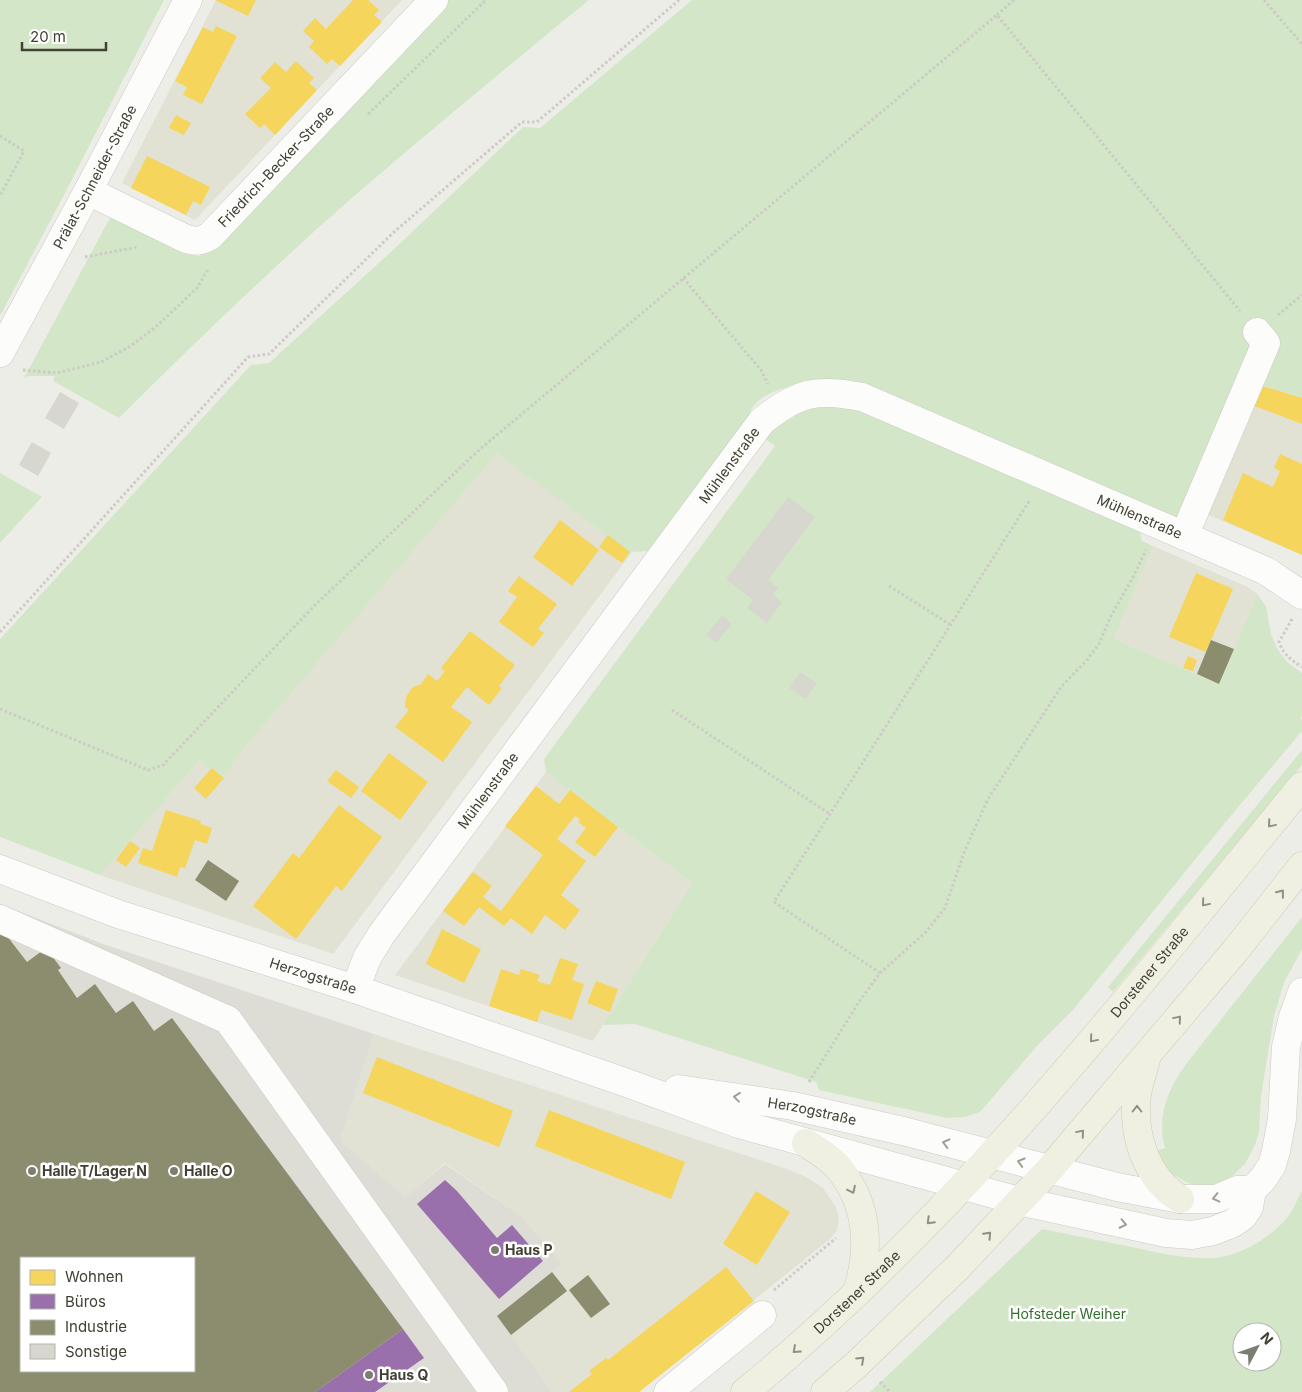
<svg xmlns="http://www.w3.org/2000/svg" width="1302" height="1392" viewBox="0 0 1302 1392" font-family="Inter,sans-serif">
<rect width="100%" height="100%" fill="#edede7"/>
<path fill="#e1e1d4" d="M 216,0 L 402,0 L 195,220 L 122,183 Z
M 1259,384 L 1302,397 L 1302,555 L 1204,513 Z
M 497,452 L 632,552 L 333,954 L 100,875 L 200,760 L 224,778 L 239,754 Z
M 1153,546 L 1248,587 L 1257,594 L 1219,684 L 1114,639 Z
M 546,772 L 692,883 L 593,1041 L 395,975 Z
M 374,1034 L 787,1169 L 808,1178 L 823,1188 L 836,1207 L 839,1220 L 837,1230 L 830,1239 L 639,1392 L 552,1392 L 497,1316 L 562,1264 L 522,1217 L 445,1163 L 405,1197 L 340,1140 Z"/>
<path fill="#dddcd5" fill-rule="evenodd" d="M 0,904 L 103,944 L 374,1034 L 340,1140 L 405,1197 L 445,1164 L 522,1217 L 562,1264 L 497,1316 L 552,1392 L 0,1392 ZM 21,1258 L 194,1258 L 194,1371 L 21,1371 Z"/>
<path fill="#d3e7c8" fill-rule="evenodd" d="M 0,0 L 164,0 L 65,193 L 0,316 Z
M 448,0 L 589,0 C 498,75 407,149 319,227 C 251,289 184,353 119,418 L 53,381 L 55,376 L 28,376 L 24,378 L 111,216 L 192,255 L 199,256 L 210,252 Z
M 692,0 L 1302,0 L 1302,397 L 1259,384 L 1181,520 L 820,380 C 805,381 766,391 756,403 C 752,407 749,414 746,420 L 648,551 L 630,552 L 497,453 L 239,754 L 224,778 L 212,768 L 211,769 L 200,760 L 100,875 L 0,837 L 0,639 L 251,365 L 269,363 L 392,251 L 523,127 L 540,128 Z
M 820,405 L 854,408 L 1140,531 L 1142,541 L 1153,546 L 1114,639 L 1219,684 L 1257,594 L 1266,606 L 1271,634 L 1278,650 L 1287,662 L 1302,673 L 1302,716 L 1300,718 L 1302,720 L 1302,731 L 1224,824 L 1073,1010 L 1037,1046 L 980,1112 L 964,1117 L 947,1118 L 819,1090 L 816,1082 L 635,1024 L 603,1025 L 692,883 L 546,772 L 544,759 L 775,446 L 764,438 C 777,419 800,411 820,405 Z
M 0,473 L 42,497 L 0,543 Z
M 1302,750 L 1302,765 L 1113,992 L 1108,987 Z
M 1302,917 L 1302,949 L 1284,983 L 1274,1016 L 1261,1096 L 1259,1132 L 1255,1145 L 1245,1164 L 1227,1181 L 1210,1186 L 1200,1186 L 1188,1183 L 1170,1173 L 1155,1151 L 1165,1148 C 1156,1117 1168,1089 1186,1064 Z
M 1302,1191 L 1302,1392 L 870,1392 L 1042,1229 C 1072,1235 1102,1241 1132,1247 C 1158,1253 1185,1259 1212,1258 C 1238,1257 1267,1240 1285,1220 C 1293,1212 1296,1201 1302,1191 ZM 1242,1332 L 1272,1332 L 1272,1362 L 1242,1362 Z"/>
<path fill="#f6d55c" d="M 215,0 L 256,0 L 248,16 Z
M 353,0 L 368,0 L 379,10 L 374,15 L 382,22 L 340,66 L 332,59 L 327,64 L 309,47 L 314,41 L 303,31 L 315,18 L 326,29 Z
M 216,26 L 237,36 L 202,104 L 183,95 L 187,87 L 175,81 L 203,27 L 213,32 Z
M 296,61 L 314,78 L 309,83 L 317,90 L 275,135 L 264,124 L 260,128 L 245,114 L 271,88 L 260,78 L 275,62 L 286,72 Z
M 176,115 L 191,123 L 184,135 L 169,128 Z
M 147,156 L 210,187 L 201,205 L 193,201 L 186,215 L 131,188 Z
M 1260,385 L 1302,398 L 1302,424 L 1252,405 Z
M 1280,454 L 1302,464 L 1302,555 L 1223,520 L 1243,473 L 1273,487 L 1280,471 L 1274,468 Z
M 560,520 L 599,550 L 572,586 L 533,557 Z
M 608,535 L 630,552 L 622,563 L 599,547 Z
M 1196,573 L 1233,589 L 1206,652 L 1169,637 Z
M 519,576 L 557,604 L 538,629 L 544,633 L 533,647 L 499,622 L 517,597 L 508,591 Z
M 470,631 L 515,665 L 499,686 L 502,688 L 489,705 L 467,687 L 451,707 L 472,722 L 443,762 L 395,727 L 409,710 L 405,707 L 406,697 L 413,687 L 421,684 L 428,674 L 437,681 L 445,671 L 441,668 Z
M 1188,656 L 1197,660 L 1193,671 L 1183,668 Z
M 389,753 L 428,782 L 400,820 L 361,791 Z
M 212,768 L 224,778 L 206,799 L 194,788 Z
M 336,770 L 359,787 L 351,798 L 327,781 Z
M 536,786 L 559,804 L 570,790 L 618,827 L 595,857 L 575,842 L 586,828 L 578,822 L 580,819 L 575,816 L 557,839 L 586,861 L 561,895 L 580,910 L 565,930 L 545,915 L 532,934 L 511,918 L 504,926 L 479,907 L 464,926 L 443,911 L 473,872 L 492,886 L 483,897 L 501,911 L 543,855 L 505,826 Z
M 339,805 L 382,837 L 342,891 L 336,886 L 296,939 L 253,906 L 293,853 L 299,858 Z
M 166,810 L 201,821 L 200,824 L 212,828 L 207,844 L 195,840 L 185,868 L 180,867 L 177,877 L 138,863 L 143,848 L 152,851 Z
M 130,841 L 140,848 L 126,867 L 116,860 Z
M 442,929 L 481,949 L 464,983 L 426,964 Z
M 560,958 L 578,964 L 572,980 L 584,984 L 572,1020 L 541,1010 L 537,1022 L 489,1006 L 501,969 L 519,975 L 521,969 L 540,975 L 537,981 L 550,985 Z
M 596,981 L 618,989 L 610,1012 L 587,1003 Z
M 377,1057 L 513,1111 L 499,1147 L 363,1093 Z
M 549,1110 L 685,1162 L 671,1199 L 535,1146 Z
M 756,1191 L 790,1212 L 757,1265 L 723,1244 Z
M 726,1267 L 754,1301 L 654,1380 L 639,1392 L 569,1392 L 592,1374 L 589,1371 L 606,1358 L 608,1360 Z"/>
<path fill="#9970ab" d="M 445,1180 L 457,1191 L 497,1238 L 512,1225 L 543,1261 L 499,1299 L 417,1204 Z
M 403,1329 L 424,1358 L 375,1392 L 315,1392 Z"/>
<path fill="#8c8c6e" fill-rule="evenodd" d="M 1211,640 L 1234,649 L 1219,684 L 1197,674 Z
M 208,860 L 239,881 L 226,901 L 195,880 Z
M 0,927 L 27,962 L 46,948 L 61,968 L 58,970 L 77,998 L 95,984 L 116,1013 L 133,1001 L 154,1031 L 172,1018 L 403,1329 L 315,1392 L 0,1392 ZM 21,1258 L 194,1258 L 194,1371 L 21,1371 Z
M 552,1272 L 567,1291 L 511,1335 L 497,1316 Z
M 588,1275 L 610,1304 L 591,1318 L 569,1290 Z"/>
<path fill="#d7d6cf" d="M 60,392 L 79,403 L 64,429 L 45,418 Z
M 32,442 L 51,453 L 38,476 L 19,465 Z
M 788,497 L 815,517 L 768,580 L 778,588 L 773,595 L 782,602 L 767,623 L 747,608 L 753,600 L 726,579 Z
M 722,615 L 732,624 L 716,643 L 706,635 Z
M 800,672 L 817,683 L 806,699 L 789,688 Z"/>
<g fill="none" stroke-linecap="round" stroke-linejoin="round">
<g stroke="#cbcbc5" stroke-width="29">
<g id="minor">
<path id="s1" d="M 88,191 L 184,238 C 194,242 200,242 210,236 L 434,0"/>
<path id="s2" d="M 0,353 L 88,191 L 188,0"/>
<path d="M 1184,536 L 1266,343 L 1257,332"/>
<path id="s3" d="M 0,869 L 118,914 L 355,989 L 627,1083 L 739,1124 L 1019,1201 L 1166,1233 L 1192,1235 L 1213,1231 L 1233,1223 L 1243,1216 L 1249,1207 L 1252,1190 L 1263,1179 L 1272,1165 L 1276,1151 L 1282,1119 L 1286,1047 L 1293,1017 L 1302,992"/>
<path d="M 0,919 L 228,1020 L 494,1392"/>
<path id="s4" d="M 355,989 L 367,958 L 381,935 L 762,421 C 798,392 817,388 862,397 L 1266,571 L 1302,595"/>
<path id="s5" d="M 678,1089 L 793,1106 L 907,1132 L 1117,1187 L 1180,1199 L 1216,1199 L 1237,1190 L 1252,1190"/>
<path d="M 668,1392 L 762,1315"/>
</g>
</g>
<g stroke="#cecdb6" stroke-width="29">
<g id="major">
<path d="M 1146,1060 C 1143,1071 1139,1082 1137,1094 C 1132,1134 1145,1177 1180,1199"/>
<path d="M 806,1143 C 818,1151 832,1159 840,1170 C 869,1206 870,1250 857,1292"/>
<path id="s6" d="M 745,1392 C 958,1217 1128,998 1302,786"/>
<path d="M 825,1392 L 858,1363 L 957,1268 L 1049,1170 L 1235,951 L 1302,866"/>
</g>
</g>
<path stroke="#cccbc6" stroke-width="3" stroke-dasharray="2.5 2.5" stroke-linecap="butt" d="M 1264,0 L 1302,44
M 997,15 L 1014,0
M 368,114 L 486,0
M 0,136 L 24,151 L 0,196
M 85,257 L 138,247
M 683,278 L 761,370 L 768,384
M 1278,315 L 1302,295
M 23,370 L 57,373 L 101,362 L 131,346 L 158,325 L 197,288 L 209,268
M 889,586 L 951,625
M 1292,619 L 1279,642 C 1283,654 1291,660 1302,667
M 0,632 L 248,357 L 269,354 L 394,232 L 522,122 L 537,122 L 679,0
M 0,709 L 148,770 L 163,765 L 315,605 L 479,450 L 997,15 L 1240,311
M 672,710 L 830,814
M 880,973 L 774,902 L 1030,500
M 809,1082 L 859,1002 L 880,973 L 926,932 L 945,908 L 965,850 L 988,799 L 1061,687 L 1087,660 L 1099,644 L 1110,618 L 1133,577 L 1146,550
M 774,1290 L 836,1238
M 880,1382 L 890,1392"/>
<use href="#minor" stroke="#fcfcfb" stroke-width="28"/>
<use href="#major" stroke="#efefe2" stroke-width="28"/>
</g>
<defs><path id="oneway-chevron" d="M-2-3.5L2.5 0L-2 3.5" fill="none" stroke-width="1.6" stroke-linecap="round" stroke-linejoin="round" transform="scale(1.25)"/></defs>
<g stroke="#908f82">
<use href="#oneway-chevron" transform="translate(1271 824) rotate(130)"/>
<use href="#oneway-chevron" transform="translate(1281 893) rotate(-52)"/>
<use href="#oneway-chevron" transform="translate(1205 903) rotate(130)"/>
<use href="#oneway-chevron" transform="translate(1178 1019) rotate(-50)"/>
<use href="#oneway-chevron" transform="translate(1093 1039) rotate(130)"/>
<use href="#oneway-chevron" transform="translate(1137 1109) rotate(-90)"/>
<use href="#oneway-chevron" transform="translate(1081 1133) rotate(-50)"/>
<use href="#oneway-chevron" transform="translate(852 1190) rotate(64)"/>
<use href="#oneway-chevron" transform="translate(930 1221) rotate(135)"/>
<use href="#oneway-chevron" transform="translate(988 1235) rotate(-47)"/>
<use href="#oneway-chevron" transform="translate(796 1350) rotate(138)"/>
<use href="#oneway-chevron" transform="translate(861 1360) rotate(-43)"/>
</g>
<g stroke="#9f9e98">
<use href="#oneway-chevron" transform="translate(737 1097) rotate(-173)"/>
<use href="#oneway-chevron" transform="translate(946 1143) rotate(-166)"/>
<use href="#oneway-chevron" transform="translate(1021 1162) rotate(-164)"/>
<use href="#oneway-chevron" transform="translate(1216 1198) rotate(167)"/>
<use href="#oneway-chevron" transform="translate(1123 1224) rotate(12)"/>
</g>
<g fill="#7e7d73" stroke="#fff" stroke-width="2">
<circle cx="32" cy="1171" r="5"/>
<circle cx="174" cy="1171" r="5"/>
<circle cx="495" cy="1250" r="5"/>
<circle cx="369" cy="1375" r="5"/>
</g>
<g text-anchor="middle" stroke-width="5" stroke-linejoin="round" paint-order="stroke">
<g font-size="14" fill="#424034" stroke="#fff">
<text dy="5" stroke="none"><textPath href="#s1" startOffset="230">Friedrich-Becker-Straße</textPath></text>
<text dy="5" stroke="none"><textPath href="#s2" startOffset="200">Prälat-Schneider-Straße</textPath></text>
<text dy="5" stroke="none"><textPath href="#s4" startOffset="645">Mühlenstraße</textPath></text>
<text dy="5" stroke="none"><textPath href="#s4" startOffset="1110">Mühlenstraße</textPath></text>
<text dy="5" stroke="none"><textPath href="#s4" startOffset="240">Mühlenstraße</textPath></text>
<text dy="5" stroke="none"><textPath href="#s6" startOffset="584">Dorstener Straße</textPath></text>
<text dy="5" stroke="none"><textPath href="#s3" startOffset="331">Herzogstraße</textPath></text>
<text dy="5" stroke="none"><textPath href="#s5" startOffset="136">Herzogstraße</textPath></text>
<text dy="5" stroke="none"><textPath href="#s6" startOffset="150">Dorstener Straße</textPath></text>
</g>
<g font-size="14" font-weight="bold" fill="#424034" stroke="#fff" text-anchor="start">
<text x="42" y="1176">Halle T/Lager N</text>
<text x="184" y="1176">Halle O</text>
<text x="505" y="1255">Haus P</text>
<text x="379" y="1380">Haus Q</text>
</g>
<g font-size="14" fill="#346e2d" stroke="#fff">
<text x="1068" y="1319">Hofsteder Weiher</text>
</g>
</g>
<rect x="20" y="1257" width="175" height="115" fill="#ffffff" stroke="#b3b3ae"/>
<rect x="30" y="1270" width="25" height="15" fill="#f6d55c" stroke="#b3b3ae"/>
<text x="65" y="1282" font-size="15" fill="#424034">Wohnen</text>
<rect x="30" y="1294" width="25" height="15" fill="#9970ab" stroke="#b3b3ae"/>
<text x="65" y="1307" font-size="15" fill="#424034">Büros</text>
<rect x="30" y="1320" width="25" height="15" fill="#8c8c6e" stroke="#b3b3ae"/>
<text x="65" y="1332" font-size="15" fill="#424034">Industrie</text>
<rect x="30" y="1344" width="25" height="15" fill="#d7d6cf" stroke="#b3b3ae"/>
<text x="65" y="1357" font-size="15" fill="#424034">Sonstige</text>
<g transform="translate(1257 1347) rotate(49)"><circle r="24" fill="#ffffff" stroke="#b3b3ae"/>
<path d="M0-4L9 19L0 12L-9 19Z" fill="#7e7d73"/>
<text y="-8" font-size="14" font-weight="bold" text-anchor="middle" fill="#424034">N</text>
</g>
<path d="M22 42v8h84v-8" fill="none" stroke="#424034" stroke-width="2.5"/>
<text x="30" y="42" font-size="15" fill="#424034" stroke="#ffffff" stroke-width="4" paint-order="stroke">20 m</text>
</svg>
